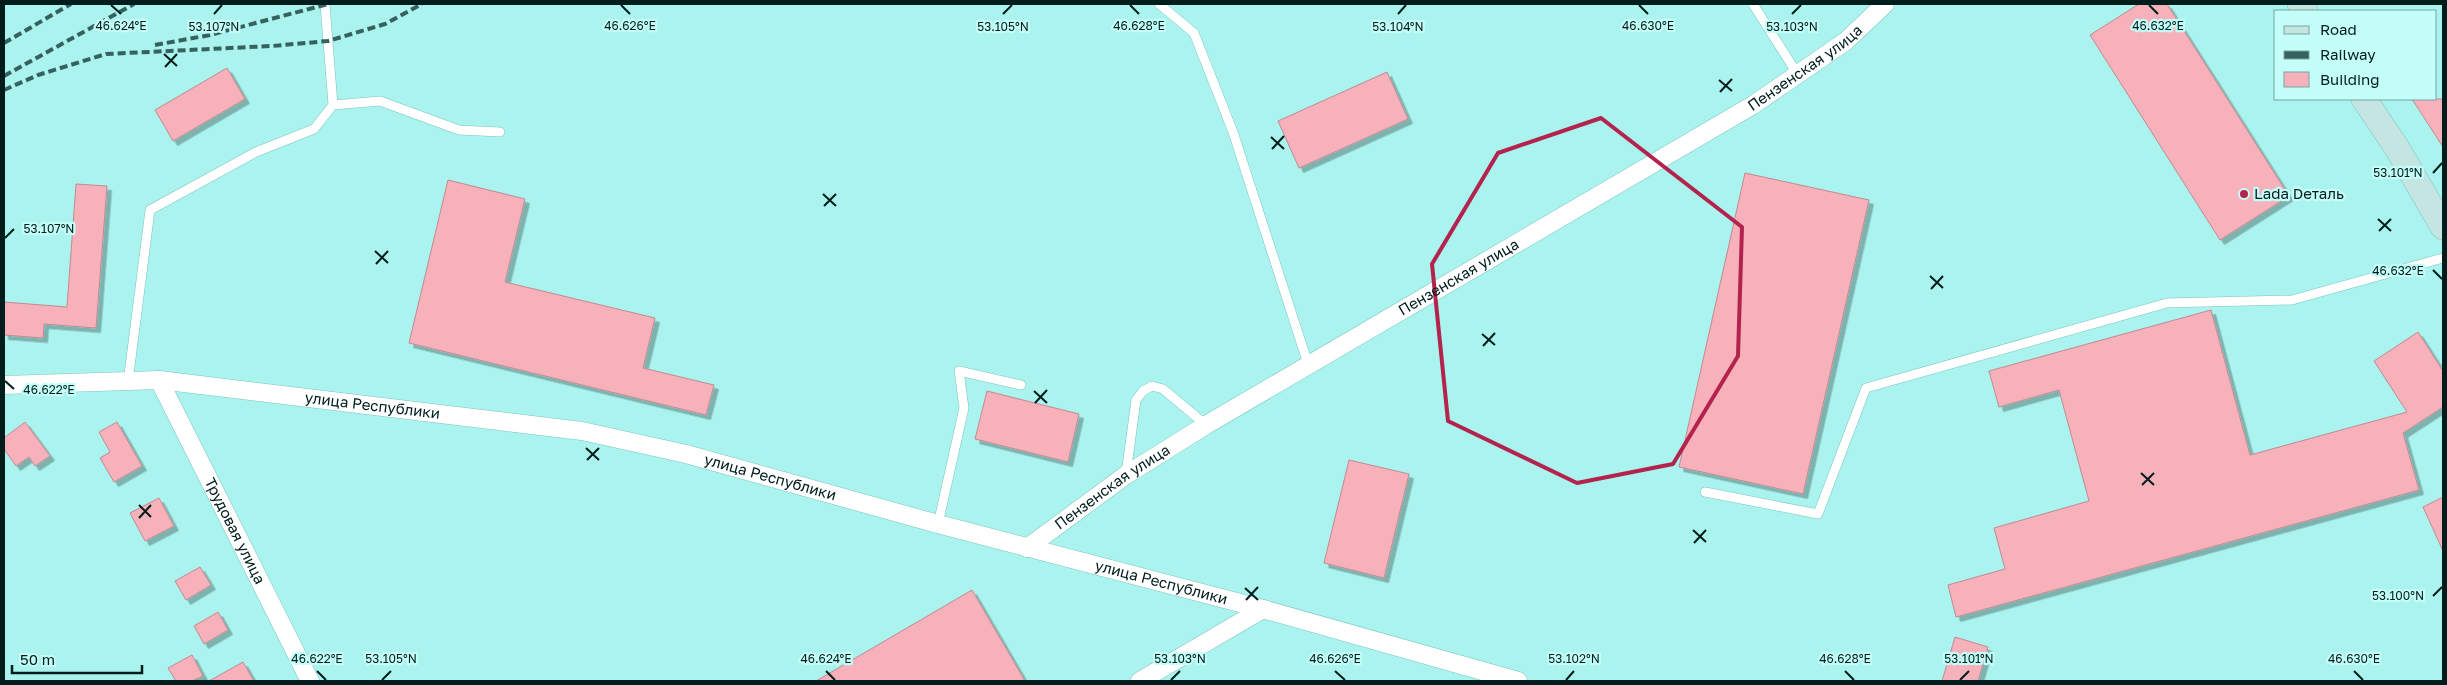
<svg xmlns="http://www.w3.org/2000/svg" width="2447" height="685" viewBox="0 0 2447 685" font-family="'Golos Text',sans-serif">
<defs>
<filter id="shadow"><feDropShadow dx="4.5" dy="4.5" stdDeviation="0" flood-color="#0004"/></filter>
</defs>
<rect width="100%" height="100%" fill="#aaf3ee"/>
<path fill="#f6b1ba" stroke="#c38990" filter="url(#shadow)" d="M 2139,4 L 2167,4 L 2289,196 L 2220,240 L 2090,35 Z
M 227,68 L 245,99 L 173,141 L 155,110 Z
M 1387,72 L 1408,119 L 1299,168 L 1278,121 Z
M 2412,99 L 2443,99 L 2443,147 Z
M 1745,173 L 1869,200 L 1803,494 L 1679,467 Z
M 448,180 L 525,199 L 505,282 L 655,318 L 643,368 L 714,385 L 706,415 L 409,343 Z
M 76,184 L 107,186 L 96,328 L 44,324 L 43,338 L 4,335 L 4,302 L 67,307 Z
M 2211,310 L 2250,455 L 2407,412 L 2374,361 L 2418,332 L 2443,371 L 2443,407 L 2403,433 L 2419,490 L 1956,617 L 1948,585 L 2005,569 L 1994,528 L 2089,501 L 2059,390 L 1999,407 L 1989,371 Z
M 987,391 L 1079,414 L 1068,462 L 975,439 Z
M 25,422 L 50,456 L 35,466 L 29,457 L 16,466 L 4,449 L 4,438 Z
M 117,422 L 142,466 L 114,482 L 100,458 L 110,452 L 99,432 Z
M 1349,460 L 1409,474 L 1384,578 L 1324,563 Z
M 2443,497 L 2443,551 L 2423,507 Z
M 159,498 L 174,526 L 145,541 L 130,513 Z
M 200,567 L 211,585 L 186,600 L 175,581 Z
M 972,590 L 1025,681 L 816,681 Z
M 218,612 L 228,630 L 204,644 L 194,626 Z
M 1955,637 L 1988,647 L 1978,681 L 1942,681 Z
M 192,655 L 203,676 L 192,681 L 176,681 L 168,668 Z
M 243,662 L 254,681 L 209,681 Z"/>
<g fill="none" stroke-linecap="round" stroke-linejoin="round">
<g stroke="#7dc4c0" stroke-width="10">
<path id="lane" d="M 1159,4 L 1194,33 L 1233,132 L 1309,367
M 1753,4 L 1798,75
M 333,105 L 380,101 L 459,130 L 500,132
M 128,382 L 150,210 L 256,152 L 314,129 L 333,105 L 325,4
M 1126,474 L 1136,400 L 1143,391 L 1152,386 L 1163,389 L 1206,425
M 1705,492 L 1818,514 L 1866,388 L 2167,303 L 2292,300 L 2443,258
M 938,524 L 964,408 L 959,371 L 1021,385"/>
</g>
<g stroke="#7dc4c0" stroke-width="19">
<g id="street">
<path id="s1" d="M 159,380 L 310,681"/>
<path id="s2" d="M 4,385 L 159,380 L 582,431 L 686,454 L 938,524 L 1263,609 L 1518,681"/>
<path id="s3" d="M 1027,548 L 1126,475 L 1206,425 L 1753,105 L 1846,41 L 1885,4"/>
<path d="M 1140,681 L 1263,609"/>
</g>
</g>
<g stroke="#7dc4c0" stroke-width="26">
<path id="secondary" d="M 2300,4 L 2305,11
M 2364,99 L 2397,148 L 2443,227"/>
</g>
<use href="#lane" stroke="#fff" stroke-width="9"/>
<use href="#street" stroke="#fff" stroke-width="18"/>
<use href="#secondary" stroke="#c5e5e3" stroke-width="25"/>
<path stroke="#36615e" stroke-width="4" stroke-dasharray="8 4" stroke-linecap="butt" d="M 4,43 L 71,4
M 155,45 L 210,35 L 328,4
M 4,76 L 134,4
M 4,90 L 38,75 L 106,54 L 272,46 L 328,41 L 385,24 L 422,4"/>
</g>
<path fill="none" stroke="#b4234d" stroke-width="4" stroke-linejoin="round" d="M 1601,118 L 1742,227 L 1738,356 L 1673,464 L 1577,483 L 1448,421 L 1432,264 L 1498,153 Z"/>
<path fill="none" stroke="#001d1b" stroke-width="2" d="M 111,5 L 121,14M 621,5 L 630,14M 1130,5 L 1139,14M 1639,5 L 1648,14M 2149,5 L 2158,14M 214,14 L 222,5M 1003,14 L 1012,5M 1398,14 L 1406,5M 1792,14 L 1801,5M 164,54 L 177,66M 165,67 L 177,54M 1719,80 L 1732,91M 1720,92 L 1732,79M 1271,137 L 1284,149M 1272,149 L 1284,136M 2433,173 L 2442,163M 823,194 L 836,206M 824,206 L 836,194M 2378,219 L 2391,231M 2379,231 L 2391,219M 5,238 L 14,229M 375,251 L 388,263M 376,264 L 388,251M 2433,270 L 2442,279M 1930,276 L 1943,288M 1931,289 L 1943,276M 1482,334 L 1495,345M 1483,346 L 1495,333M 5,381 L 14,389M 1034,391 L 1047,403M 1035,403 L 1047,390M 586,448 L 599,460M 587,460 L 599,448M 2141,473 L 2154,485M 2142,485 L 2154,473M 139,505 L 151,517M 139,518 L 151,505M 1693,530 L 1706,542M 1694,543 L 1706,530M 1245,588 L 1258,600M 2433,596 L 2442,587M 1246,600 L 1258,587M 317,671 L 326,680M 826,671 L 835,680M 1335,671 L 1345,680M 1845,671 L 1854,680M 2354,671 L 2363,680M 382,680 L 391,671M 1171,680 L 1180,671M 1566,680 L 1574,671M 1960,680 L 1969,671"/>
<circle fill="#b4234d" stroke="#c4fef9" stroke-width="2" cx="2244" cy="194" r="5"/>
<g text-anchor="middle" stroke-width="4.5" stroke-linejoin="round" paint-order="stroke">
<g font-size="15" fill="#001d1b" stroke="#c4fef9">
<text dy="5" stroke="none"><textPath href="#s3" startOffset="915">Пензенская улица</textPath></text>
<text dy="5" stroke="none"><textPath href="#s3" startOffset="510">Пензенская улица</textPath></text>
<text dy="5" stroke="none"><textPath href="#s2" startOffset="370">улица Республики</textPath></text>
<text dy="5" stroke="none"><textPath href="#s2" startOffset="775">улица Республики</textPath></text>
<text dy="5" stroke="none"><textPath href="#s3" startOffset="105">Пензенская улица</textPath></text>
<text dy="5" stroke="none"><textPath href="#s1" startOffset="169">Трудовая улица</textPath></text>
<text dy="5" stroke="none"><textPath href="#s2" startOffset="1180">улица Республики</textPath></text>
</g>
<g font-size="15" fill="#001d1b" stroke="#c4fef9" text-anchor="start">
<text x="2254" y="199">Lada Dеталь</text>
</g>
</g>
<g font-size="12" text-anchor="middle" fill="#001d1b" stroke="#c4fef9" stroke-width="4.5" stroke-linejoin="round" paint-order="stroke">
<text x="121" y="30">46.624°E</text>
<text x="630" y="30">46.626°E</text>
<text x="1139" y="30">46.628°E</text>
<text x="1648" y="30">46.630°E</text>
<text x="2158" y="30">46.632°E</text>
<text x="214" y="31">53.107°N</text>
<text x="1003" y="31">53.105°N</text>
<text x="1398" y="31">53.104°N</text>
<text x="1792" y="31">53.103°N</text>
<text x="2398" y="177">53.101°N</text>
<text x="49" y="233">53.107°N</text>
<text x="2398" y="275">46.632°E</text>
<text x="49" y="394">46.622°E</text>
<text x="2398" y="600">53.100°N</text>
<text x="391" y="663">53.105°N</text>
<text x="1180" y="663">53.103°N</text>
<text x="1574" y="663">53.102°N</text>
<text x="1969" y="663">53.101°N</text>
<text x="317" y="663">46.622°E</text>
<text x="826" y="663">46.624°E</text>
<text x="1335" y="663">46.626°E</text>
<text x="1845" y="663">46.628°E</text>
<text x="2354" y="663">46.630°E</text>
</g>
<rect width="2447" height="685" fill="none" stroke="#001d1b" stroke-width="10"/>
<rect x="2274" y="10" width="162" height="90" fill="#c4fef9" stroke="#76a4a0"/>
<rect x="2284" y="26" width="25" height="8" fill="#c5e5e3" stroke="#76a4a0"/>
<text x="2320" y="35" font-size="15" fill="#001d1b">Road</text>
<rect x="2284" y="51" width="25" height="8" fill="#36615e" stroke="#76a4a0"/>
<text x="2320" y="60" font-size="15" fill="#001d1b">Railway</text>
<rect x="2284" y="72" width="25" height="15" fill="#f6b1ba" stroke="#76a4a0"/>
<text x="2320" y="85" font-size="15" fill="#001d1b">Building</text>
<path d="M12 665v8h130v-8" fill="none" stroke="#001d1b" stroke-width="2.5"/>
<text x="20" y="665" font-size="15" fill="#001d1b" stroke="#c4fef9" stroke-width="4" paint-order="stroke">50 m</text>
</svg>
